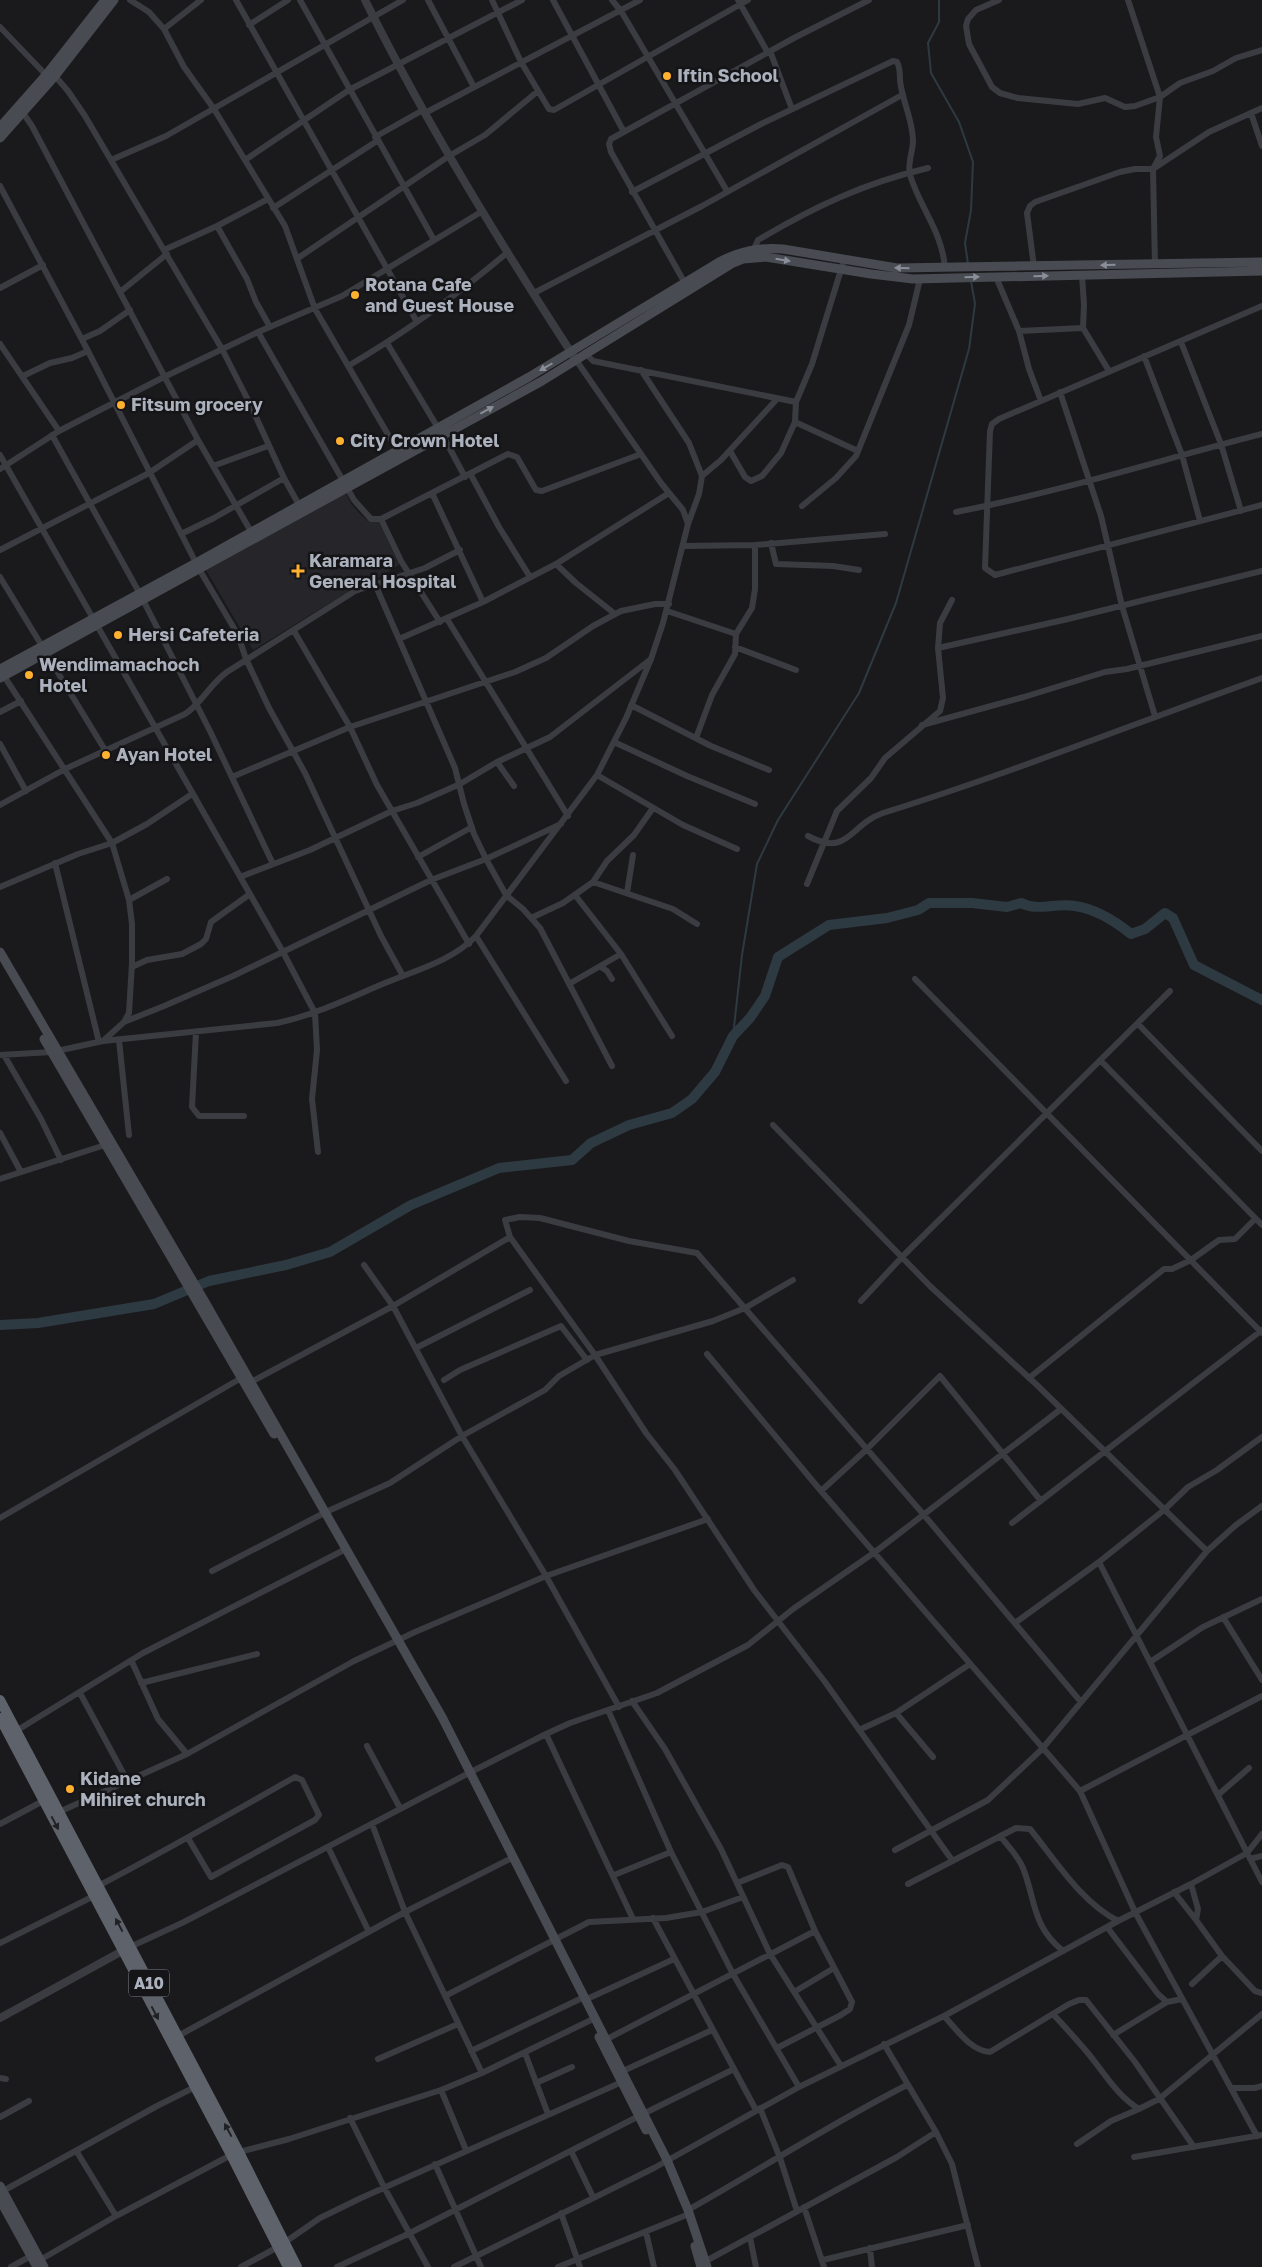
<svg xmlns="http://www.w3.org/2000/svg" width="1262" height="2267" viewBox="0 0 1262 2267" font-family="'Golos Text',sans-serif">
<rect width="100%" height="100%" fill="#1a1a1d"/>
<path fill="#26262a" d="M 345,491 L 351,504 L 359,513 L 368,521 L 379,522 L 399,565 L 378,578 L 359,585 L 253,650 L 206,570 Z"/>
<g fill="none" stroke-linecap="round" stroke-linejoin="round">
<path stroke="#2e3a42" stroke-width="2" d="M 939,0 L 939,22 L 928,43 L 931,73 L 959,122 L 973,162 L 971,210 L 965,243 L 968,264
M 733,1036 L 742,955 L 757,864 L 778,820 L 859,693 L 896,603 L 969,349 L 975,304 L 971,281"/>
<path stroke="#2e3a42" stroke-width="10" d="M 0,1325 L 38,1323 L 154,1304 L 209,1281 L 286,1265 L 330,1252 L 411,1205 L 499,1168 L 572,1160 L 591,1143 L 629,1125 L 672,1113 L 692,1099 L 715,1072 L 733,1036 L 750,1018 L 765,996 L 778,957 L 829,925 L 887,918 L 918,910 L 929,903 L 972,903 L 1007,907 L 1021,903 C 1038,912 1057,902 1075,906 C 1096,909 1115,921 1131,934 L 1145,929 L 1165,913 L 1173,918 L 1194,965 L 1262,1000"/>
<path stroke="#3b3c42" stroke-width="6" d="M 130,0 L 149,12 L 164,29 L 184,67 L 214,109 L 285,226 L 315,309 L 397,450
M 236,0 L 417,322
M 300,0 L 434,240
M 428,0 L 474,87
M 492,0 L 521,62 L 549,109 L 554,110 L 748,0
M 553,0 L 624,132
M 612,0 L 621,11 L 727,191
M 738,0 L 768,53
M 999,0 L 976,10 L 968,19 L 966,26 L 969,44 L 992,87 L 1000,93 L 1018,98 L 1078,104 L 1105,98 L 1125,107 L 1135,106 L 1160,97 L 1180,83 L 1213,71 L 1236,58 L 1262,50
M 1128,0 L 1160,97 L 1156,137 L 1160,156 L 1153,169 L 1155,265
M 249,25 L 288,0
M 0,27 L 46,75
M 164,29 L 201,0
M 770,51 L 792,109
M 55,76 L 68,91 L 85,116 L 222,349 L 250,404 L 284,478 L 299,505
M 23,113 L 32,126 L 198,440 L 253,535
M 425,113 L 640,0
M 1251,113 L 1262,146
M 375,137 L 423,110
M 111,160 L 166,136 L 403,0
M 245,160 L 349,90 L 522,0
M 0,186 L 88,351 L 196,563
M 632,192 L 761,124 L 893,61 L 897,62 C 900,67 900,74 900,80 C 902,101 913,120 913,141 C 913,151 907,164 910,175 C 920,208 942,231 945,268
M 273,208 L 377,141
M 217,226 L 247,279 L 256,302 L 270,327
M 754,249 L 758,240 C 814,207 864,183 928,168
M 164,250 L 217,226 L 268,199
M 298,258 L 449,156 L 485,135 L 538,91
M 1034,267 L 1027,213 L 1030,206 L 1035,202 L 1120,172 L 1135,169 L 1153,169 L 1209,132 L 1262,108
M 1082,275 L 1084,305 L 1083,328
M 996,277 L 1019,331 L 1029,369 L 1041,401
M 686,285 L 611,152 L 609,144 L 611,139 L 794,38 L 869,0
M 0,288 L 43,265
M 120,292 L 167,254
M 534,293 L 702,206 L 902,95
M 1262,306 L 999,419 L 992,424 L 990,431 L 985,568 L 995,575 L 1262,505
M 1019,331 L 1083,328 L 1109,371
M 258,332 L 354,500 L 371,519 L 381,519 L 508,454 L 517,457 L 536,490 L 542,491 L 641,454
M 82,339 L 100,331 L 130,310
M 1181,342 L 1221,444 L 1241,511
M 387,343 L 438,428
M 0,344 L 59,431
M 585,353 L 593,361 L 796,402
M 1144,356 L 1182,455 L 1200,521
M 348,366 C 405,333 457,295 508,252
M 641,370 L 689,443 L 702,476 L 699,494 L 688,524
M 23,376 L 50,363 L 72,358 L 88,351
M 1060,392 L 1101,516 L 1122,606 L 1155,716
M 795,422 L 858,451
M 442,434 L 465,477
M 52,435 L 140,594
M 730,451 L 745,477 L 751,481 L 762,476 L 781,453 L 795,422 L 796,402 L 812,364 L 844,260
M 0,455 L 283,952 L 315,1013 L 317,1050 L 312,1099 L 318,1152
M 213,466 L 268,446
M 0,469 L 59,431 L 164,377 L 258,332 L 342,296 L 481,212
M 471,475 L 499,527 L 530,577
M 702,476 L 721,460 L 777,399
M 432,493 L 483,602
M 802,506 L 836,478 L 856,456 L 909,325 L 920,279
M 956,512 C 1059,492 1160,460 1262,434
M 381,519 L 401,561 L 440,622
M 181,534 L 214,518 L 284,478
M 771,543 L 776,564 L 833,566 L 859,570
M 683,546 L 755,545 L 885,534
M 0,550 L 149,473 L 198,440
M 556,564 L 576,583 L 615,614
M 199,569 L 238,635 L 246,659 L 269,708 L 305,773 L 381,936 L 403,976
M 0,577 L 42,646
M 375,584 L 455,768 L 464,804 L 474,834 L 486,859 L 506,895 L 523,909 L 540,928 L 612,1066
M 143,600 L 210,731 L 273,864
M 667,611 L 736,634
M 447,619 L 568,816
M 294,631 L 350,727 L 377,785 L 469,944
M 399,639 L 483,602 L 556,564 L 669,493
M 735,647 L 796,670
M 938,648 L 1068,619 L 1262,571
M 46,653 L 105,750
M 4,676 L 112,843 L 129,900 L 132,924 L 132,963 L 129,1013 L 124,1022 L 103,1041
M 631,705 L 711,746 L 769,770
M 0,712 L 21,701
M 922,725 L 1024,697 L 1105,672 L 1127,669 L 1262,636
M 696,738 L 712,695 L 735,654 L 736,634 L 752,608 L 755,589 L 755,545
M 614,742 L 687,776 L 755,804
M 0,744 L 26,791
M 497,762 L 514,786
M 597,775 L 683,825 L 737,849
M 232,777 L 350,727 L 515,672 L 546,658 L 593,626 L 621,611 L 655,604 L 669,604
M 0,805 L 65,769 L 185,714 C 202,703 210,684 227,672 L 355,591 L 425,568 L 460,550
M 808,836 C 848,858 850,824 883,813 C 1011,773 1136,723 1262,678
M 418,857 L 472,827
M 55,863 L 99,1042
M 240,877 L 310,850 L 392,811 L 417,803 L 460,784 L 497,762 L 550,737 L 651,659
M 593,882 L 673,909 L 697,924
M 807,884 L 837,811 L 871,778 L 885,758 L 940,711 L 943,698 L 938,648 L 940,623 L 952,600
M 0,887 L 78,854 L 112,843 L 147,824 L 192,794
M 627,893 L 633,855
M 575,895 L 621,954 L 672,1036
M 129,900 L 167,879
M 531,918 L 563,903 L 593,882 L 607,861 L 634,835 L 653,808
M 476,936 L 566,1081
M 132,967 L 147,960 L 182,954 L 201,944 L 206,939 L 211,922 L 250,894
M 601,967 L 607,971 L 612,979
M 915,979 L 1262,1333
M 569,984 L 621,954
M 124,1022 L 164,1006 L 233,976 L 431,880 L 486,859 L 561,824
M 1138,1024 L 1262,1151
M 196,1032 L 192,1107 L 199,1116 L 244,1116
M 119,1040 L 129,1135
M 0,1055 L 52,1052 L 103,1041 L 277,1023 C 315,1015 349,998 385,983 C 416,970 452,961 476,936 L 597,775 L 626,718 L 651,659 L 663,623 L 688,524 L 683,510 L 661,483 L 576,360
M 4,1055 L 41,1119 L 61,1160
M 1101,1061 L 1262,1225
M 773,1125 L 930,1286 L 1039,1387 L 1207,1551
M 0,1133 L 21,1172
M 0,1179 L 105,1145
M 510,1237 L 595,1355 L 646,1433 L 675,1470 L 754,1590 L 825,1682 L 952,1860
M 364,1265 L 393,1306 L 462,1436 L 546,1576 L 619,1707
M 861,1301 L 902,1257 L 1170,991
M 416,1348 L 530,1290
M 707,1354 L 821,1491 L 1080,1791 L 1135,1912 L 1257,2136
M 1029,1378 L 1164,1269 L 1172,1269 L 1191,1260 L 1219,1240 L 1235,1239 L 1255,1219
M 444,1380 L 460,1370 L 561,1326 L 587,1360
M 251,1382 L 393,1306 L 510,1237 L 505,1220 L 520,1217 L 540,1218 L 629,1241 L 697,1253 L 924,1515 L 1081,1702
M 821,1491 L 867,1449 L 940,1376 L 1041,1501
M 0,1518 L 243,1377
M 1012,1523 L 1262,1330
M 1099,1562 L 1262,1882
M 212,1571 L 326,1512 L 390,1483 L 462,1436 L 545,1390 L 559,1376 L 595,1355 L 713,1321 L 745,1308 L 793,1280
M 1223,1617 L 1262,1680
M 1015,1623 L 1099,1562 L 1164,1510 L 1188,1487 L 1217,1470 L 1262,1437
M 132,1662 L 158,1719 L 187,1754
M 1150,1662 L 1203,1627 L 1262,1599
M 141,1683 L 257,1654
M 80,1693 L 128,1782
M 632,1701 L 665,1749 L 721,1849 L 770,1954 L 841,2066
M 608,1710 L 671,1852 L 733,1974 L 799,2087
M 896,1713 L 933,1757
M 859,1730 L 896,1713 L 970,1664
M 16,1731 L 143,1653 L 342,1551
M 546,1734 L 633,1919
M 367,1746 L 400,1808
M 1080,1791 L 1262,1696
M 1218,1795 L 1249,1768
M 59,1812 L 187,1754 L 354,1661 L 415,1632 L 546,1576 L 708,1519
M 0,1824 L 43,1801
M 372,1824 L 405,1912 L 482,2073
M 1000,1836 C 1008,1846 1018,1856 1023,1868 C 1036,1901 1032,1926 1063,1951
M 328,1847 L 369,1932
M 895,1850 L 988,1800 L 1042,1749 L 1207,1551 L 1236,1525 L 1262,1506
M 1250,1859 L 1262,1856
M 614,1875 L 671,1852
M 737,1883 L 782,1865 L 788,1867 L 815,1931 L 852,2002 L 850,2009 L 841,2015 L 777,2048
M 908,1884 L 1016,1828 L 1030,1829 C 1056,1861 1081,1902 1118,1921
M 1191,1884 L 1198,1909 L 1196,1920 L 1222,1956 L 1255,1991 L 1262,1993
M 98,1886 C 165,1851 230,1814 295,1777 L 302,1780 L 319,1815 L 315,1820 L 211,1877 L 188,1838
M 1174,1892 L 1196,1920
M 653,1918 L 756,2110
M 1107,1927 L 1158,1994 L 1167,2002 L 1182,1999
M 0,1943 L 94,1896
M 130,1947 L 184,1922 L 469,1773 L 546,1734 L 570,1723 L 657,1693 L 748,1645 L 793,1609 L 875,1552 L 1061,1409
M 1192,1984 L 1222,1956
M 794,1992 L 834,1968
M 445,1996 L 589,1922 L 666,1918 L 702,1912 L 743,1897
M 587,1999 L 674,1959
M 1053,2014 C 1065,2027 1076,2039 1087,2052 C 1103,2071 1117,2096 1139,2109 L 1159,2099 L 1262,2014
M 944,2016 C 956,2029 971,2051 990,2052 L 1069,2004 L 1079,2000 L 1086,2000 L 1135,2062 L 1194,2147
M 1113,2035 L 1167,2002
M 178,2036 L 405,1912 L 510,1859
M 607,2039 L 815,1931
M 884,2044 L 936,2132 L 952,2164 L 978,2267
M 471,2051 L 580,1999
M 525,2053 L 548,2114
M 378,2059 L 458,2024
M 623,2071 L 712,2030
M 0,2078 L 6,2079
M 536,2083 L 572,2067
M 1231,2088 L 1255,2088 L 1262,2086
M 441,2090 L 466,2150
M 760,2108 L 780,2158 L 797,2211
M 645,2113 L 734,2069
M 0,2117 L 29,2101
M 350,2118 L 384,2187 L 428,2267
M 1077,2144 L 1111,2121 L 1139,2109
M 571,2151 L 593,2197
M 77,2152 L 116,2216
M 239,2152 L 289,2139 L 441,2090 L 482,2073 L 591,2020
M 1134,2157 L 1262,2135
M 435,2164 L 481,2267
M 3,2191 L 157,2106 L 195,2087
M 804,2207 L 824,2267
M 688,2210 C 761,2169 832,2123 907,2085
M 561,2213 L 580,2267
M 646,2232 L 654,2267
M 750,2237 L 756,2267
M 870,2248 L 872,2267
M 40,2260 L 116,2216 L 231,2155
M 823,2260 L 968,2225
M 706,2261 L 897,2157 L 936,2132
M 11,2267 L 31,2256
M 241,2267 L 278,2247 L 320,2218 L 361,2198 L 622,2082
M 337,2267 L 410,2233 L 639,2116
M 454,2267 L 654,2168 L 799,2087 L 944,2016 L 1118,1921 L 1191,1884 L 1247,1853 L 1262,1834
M 558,2267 L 684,2216"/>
<path stroke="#3b3c42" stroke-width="8" d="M 365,0 C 427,125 500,243 576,360
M 0,2018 L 126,1949"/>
<path stroke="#484b52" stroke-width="9" d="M 0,127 L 46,75 L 105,0
M 0,138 L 55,76 L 114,0
M 0,669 L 196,563 L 529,377 L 719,262 C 740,251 759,247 783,249 L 897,268 L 1262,262
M 0,678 L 542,381 L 733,263 L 743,259 L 766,257 L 871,274 L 913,279 L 1262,271
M 0,952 L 205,1302 L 442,1717 L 667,2160 L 688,2210 L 707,2267
M 44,1039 L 274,1434
M 599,2037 L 646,2130
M 0,2186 L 44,2267
M 0,2200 L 37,2267
M 695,2246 L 701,2267"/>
<path stroke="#5e626a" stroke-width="10" d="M 0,1700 L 239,2152 L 297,2267
M 0,1718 L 231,2155 L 288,2267"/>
</g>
<defs><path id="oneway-solid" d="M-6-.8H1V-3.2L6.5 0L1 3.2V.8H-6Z" transform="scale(1.25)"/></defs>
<g fill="#898e98">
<use href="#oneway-solid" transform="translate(783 260) rotate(9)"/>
<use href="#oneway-solid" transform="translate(1108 265) rotate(179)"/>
<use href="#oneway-solid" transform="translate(902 268) rotate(-179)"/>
<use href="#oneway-solid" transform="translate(1041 276) rotate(-2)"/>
<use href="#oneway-solid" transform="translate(972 277) rotate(-1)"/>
<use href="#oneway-solid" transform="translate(546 367) rotate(150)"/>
<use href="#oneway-solid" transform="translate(487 410) rotate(-28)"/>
</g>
<g fill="#202124">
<use href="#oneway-solid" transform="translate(55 1823) rotate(62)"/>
<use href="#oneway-solid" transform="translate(119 1925) rotate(-118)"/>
<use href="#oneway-solid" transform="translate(155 2013) rotate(62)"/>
<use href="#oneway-solid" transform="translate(228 2130) rotate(-118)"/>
</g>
<g fill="#ffb02f" stroke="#151518" stroke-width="2">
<circle cx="667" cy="76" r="5"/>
<circle cx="355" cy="295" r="5"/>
<circle cx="121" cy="405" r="5"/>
<circle cx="340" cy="441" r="5"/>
<path d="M295.5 563.5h5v5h5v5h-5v5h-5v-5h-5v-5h5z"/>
<circle cx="118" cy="635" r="5"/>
<circle cx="29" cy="675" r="5"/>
<circle cx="106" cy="755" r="5"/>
<circle cx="70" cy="1789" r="5"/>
</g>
<g text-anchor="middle" stroke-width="5" stroke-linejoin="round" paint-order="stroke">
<rect fill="#151518" stroke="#7f838c" stroke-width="1" x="129" y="1969.5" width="40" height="27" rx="4"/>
<g font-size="16" font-weight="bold" fill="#acb2bd">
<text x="149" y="1989">A10</text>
</g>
<g font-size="18" font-weight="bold" fill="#acb2bd" stroke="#151518" text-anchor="start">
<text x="677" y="82">Iftin School</text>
<text x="365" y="291">Rotana Cafe<tspan x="365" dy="21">and Guest House</tspan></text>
<text x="131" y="411">Fitsum grocery</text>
<text x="350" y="447">City Crown Hotel</text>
<text x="309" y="567">Karamara<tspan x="309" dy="21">General Hospital</tspan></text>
<text x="128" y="641">Hersi Cafeteria</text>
<text x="39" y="671">Wendimamachoch<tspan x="39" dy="21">Hotel</tspan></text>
<text x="116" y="761">Ayan Hotel</text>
<text x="80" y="1785">Kidane<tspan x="80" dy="21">Mihiret church</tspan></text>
</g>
</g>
</svg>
